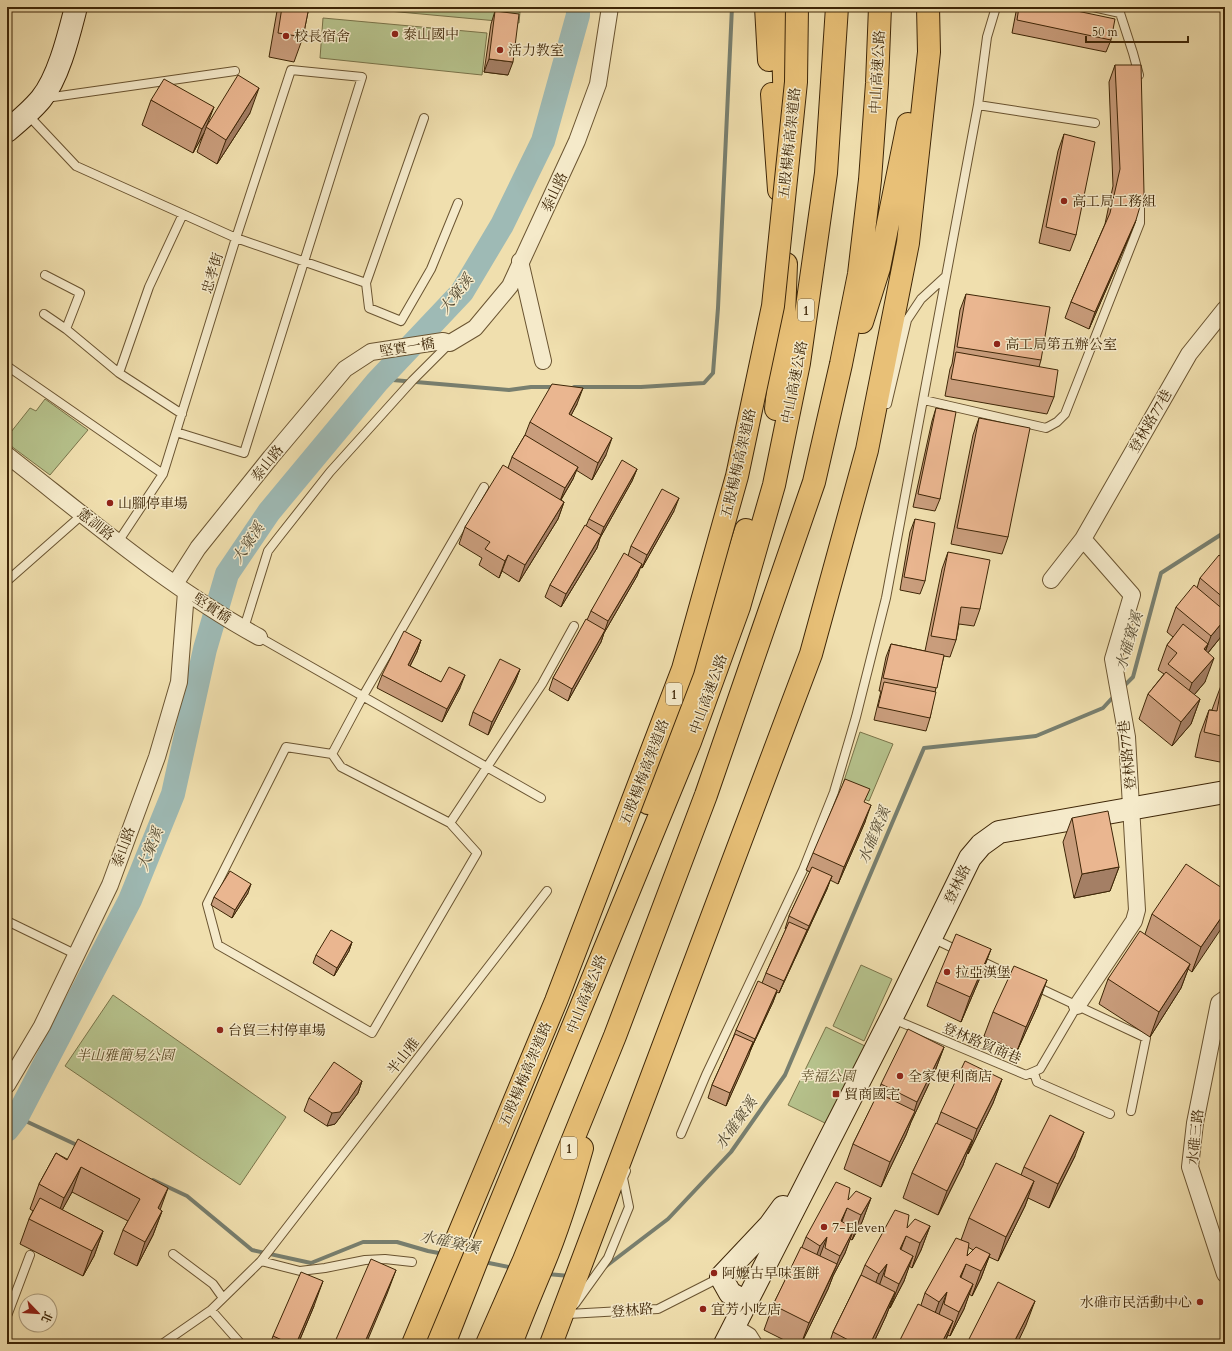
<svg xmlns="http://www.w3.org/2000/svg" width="1232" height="1351" viewBox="0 0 1232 1351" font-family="Cardo,'Noto Serif TC',serif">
<rect width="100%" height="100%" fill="#f0dfae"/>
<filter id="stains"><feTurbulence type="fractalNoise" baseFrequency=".005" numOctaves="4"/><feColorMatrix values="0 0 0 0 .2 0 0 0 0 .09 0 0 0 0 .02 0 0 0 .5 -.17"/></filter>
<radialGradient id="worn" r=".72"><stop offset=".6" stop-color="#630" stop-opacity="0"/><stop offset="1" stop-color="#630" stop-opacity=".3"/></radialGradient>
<path fill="#b6c28c" stroke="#7a744a" d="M 345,7 L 476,8 L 504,7 L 501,9 L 520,12 L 519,23 Z
M 323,18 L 487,33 L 482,75 L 320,58 Z
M 45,399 L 88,430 L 50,475 L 7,443 L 7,437 L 30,408 L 36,411 Z
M 860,732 L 893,744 L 869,801 L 841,790 Z
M 861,965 L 892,979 L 864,1041 L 833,1026 Z
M 113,995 L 286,1117 L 240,1185 L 65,1066 Z
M 826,1027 L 865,1046 L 827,1124 L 788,1105 Z"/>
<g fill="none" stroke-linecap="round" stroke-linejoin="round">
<path stroke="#787f6f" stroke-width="4" d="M 381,379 L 509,390 L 531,387 L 554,387
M 574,387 L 641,387 L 704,383 L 713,373 L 718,308 L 732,7
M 1123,687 L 1133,677 L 1161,573 L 1225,532
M 17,1117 L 79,1146
M 153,1180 L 187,1196 L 252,1250 L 311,1263 L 363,1242 L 397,1242 L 428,1251 L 444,1254
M 484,1262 L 514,1268
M 605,1267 L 668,1219 L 731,1152 L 785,1075 L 924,748 L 1036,736 L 1103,708 L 1115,695
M 547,1274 L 570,1276"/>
<path stroke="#9ebab5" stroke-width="24" d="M 7,1130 L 17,1117 L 130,900 L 173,794 L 205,649 L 227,574 L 269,512 L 377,382 L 462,292 L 502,225 L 543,141 L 578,15 L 578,7"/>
<g stroke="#6a5431" stroke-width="10">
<path id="lane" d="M 1093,7 L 1120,13
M 1121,7 L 1120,13 L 1133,53 L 1139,75
M 46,98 L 235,71
M 978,105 L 1095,123
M 28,115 L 76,166 L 236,238 L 163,474 L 118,542
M 45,275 L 80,293 L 66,329 L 119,373 L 182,414
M 366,283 L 424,118
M 44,314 L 66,329
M 7,366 L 163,474
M 119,373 L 149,287 L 183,214
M 924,400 L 1046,428 L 1057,422 L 1065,414 L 1140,223 L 1140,197
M 887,404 L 907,320 L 921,299 L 945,277
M 176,432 L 244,453 L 362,77 L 291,70 L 236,238 L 366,283 L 369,308 L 401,321 L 431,269 L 458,203
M 484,487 L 363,696 L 332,754 L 341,767 L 450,823 L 542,684 L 574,626
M 7,581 L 83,514
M 244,628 L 268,551 L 278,538 L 330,472 L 412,381 L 450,343
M 259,637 L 541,798
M 332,754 L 286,747 L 207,904 L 218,945 L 372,1033 L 477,853 L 450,823
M 7,921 L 75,954
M 932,938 L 959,951
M 977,959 L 1019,979
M 1035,986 L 1146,1038 L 1131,1111
M 893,1019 L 1026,1075 L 1040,1069 L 1077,1006
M 1034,1073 L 1037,1082 L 1110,1114
M 681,1134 L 706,1075 L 803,870 L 834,792 L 856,717 L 886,598 L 978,105 L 987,37 L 996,7
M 173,1254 L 213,1284 L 223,1298
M 261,1261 L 300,1271 L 325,1268 L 365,1260 L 385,1259 L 412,1262
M 575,1304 L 608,1258 L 629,1207 L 623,1178 L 626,1171
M 211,1310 L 241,1344
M 568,1314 L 658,1309 L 721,1277
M 7,1316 L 30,1255
M 162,1344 L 211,1310 L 261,1261 L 547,891"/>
</g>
<g stroke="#6a5431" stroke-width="18">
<path id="street" d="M 520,261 L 543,361
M 7,455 C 89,519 168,587 259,637
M 1051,580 L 1083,539 L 1189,354 L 1225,309
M 175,584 L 198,548 L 271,457 L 345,369 L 371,352 L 443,341 L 450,343 L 475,328 L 510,286 L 577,141 L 598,84 L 610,7
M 1225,999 L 1219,1003 L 1195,1123 L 1190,1167 L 1225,1274
M 1077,1006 L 1134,921 L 1137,910 L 1127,737 L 1113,659 L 1132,595 L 1083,539
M 7,1085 L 42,1026 L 110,885 L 157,757 L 179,682 L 186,592
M 733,1326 L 749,1336 L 754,1344"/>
</g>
<g stroke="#3e2607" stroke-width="24">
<path id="secondary" d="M 7,131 C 19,121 31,111 41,99 C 59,77 69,34 76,7
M 746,1302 L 730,1293 L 721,1277 L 770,1225 L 783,1207
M 725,1344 L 896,1009 L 970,858 L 981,845 L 999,832 L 1225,792"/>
</g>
<g stroke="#3e2607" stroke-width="24">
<path id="highway" d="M 766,7 L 769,60
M 782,7 L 785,114
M 772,94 L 779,190
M 862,322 L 879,268 L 908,124
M 776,409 L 783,342 L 786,264
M 648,803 C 684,713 717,623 746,530
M 426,1344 L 463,1257
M 444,1344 L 481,1250 L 690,742 L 739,607 L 774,485 L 799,363 L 826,173 L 837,7
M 487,1344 L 524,1260 L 615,1036 L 706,795 L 814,482 L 841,364 L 859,274 L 870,180 L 877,83 L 880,7
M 511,1344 C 521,1317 532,1291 543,1265 C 559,1227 571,1187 582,1148
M 551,1344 L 811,654 L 867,450 L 908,243 L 929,52 L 928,7"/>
</g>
<use href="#lane" stroke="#f5eaca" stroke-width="8"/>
<use href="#street" stroke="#f5eaca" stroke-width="16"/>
<use href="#secondary" stroke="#f5eaca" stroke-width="22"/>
<use href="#highway" stroke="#e8c077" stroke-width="22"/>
<g stroke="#3e2607" stroke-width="24" stroke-linecap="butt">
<path id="highway-bridge" d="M 413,1344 L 556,1001 L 683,669 L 737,476 L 773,306 L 796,82 L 797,7"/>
</g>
<use href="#highway-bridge" stroke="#e8c077" stroke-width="22"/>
</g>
<path fill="#c99d7c" stroke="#3e2607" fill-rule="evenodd" d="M 279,7 L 309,7 L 303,37 L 294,62 L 269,57 L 277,11 Z
M 1018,7 L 1058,7 L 1111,40 L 1106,52 L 1012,33 L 1016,12 Z
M 495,11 L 508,75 L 484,72 L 491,24 Z
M 1115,65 L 1129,237 L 1089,329 L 1065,318 L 1071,302 L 1105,224 L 1113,186 L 1109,82 Z
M 151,100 L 207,126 L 250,113 L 217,164 L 197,152 L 204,133 L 193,153 L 142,125 Z
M 1064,134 L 1076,235 L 1070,251 L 1039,243 L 1058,151 Z
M 966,294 L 1041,360 L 1039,367 L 1054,397 L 1047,414 L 945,396 L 950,369 L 952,364 L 960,310 Z
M 577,404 L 571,415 L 606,455 L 592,480 L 576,470 L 573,479 L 561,500 L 564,502 L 558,519 L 519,582 L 502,571 L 499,578 L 479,565 L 482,558 L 459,544 L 465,527 L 508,468 L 512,457 L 525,435 L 530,422 Z
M 936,408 L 940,499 L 935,511 L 913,507 L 932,421 Z
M 979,418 L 1008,537 L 1002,554 L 951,544 L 973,435 Z
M 637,469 L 632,481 L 600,538 L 597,548 L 561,607 L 545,597 L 550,585 L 586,526 L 589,519 Z
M 674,511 L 642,568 L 640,567 L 637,576 L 604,633 L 601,642 L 568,701 L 549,690 L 553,678 L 587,620 L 591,611 L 628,556 L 631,546 Z
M 915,519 L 925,581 L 920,594 L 900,590 L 910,532 Z
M 948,552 L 980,609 L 974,626 L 959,624 L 956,640 L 950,657 L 944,656 L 935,692 L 930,718 L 926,731 L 874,720 L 881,691 L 879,691 L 886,657 L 891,644 L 925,651 L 942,569 Z
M 1225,560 L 1225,631 L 1223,629 L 1220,638 L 1208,653 L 1205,682 L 1194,695 L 1200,699 L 1191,724 L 1172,746 L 1139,719 L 1148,694 L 1164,674 L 1158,670 L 1167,645 L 1173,637 L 1167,632 L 1176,607 L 1197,588 L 1200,578 Z
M 421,640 L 417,652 L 410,666 L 441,682 L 460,688 L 442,722 L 377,688 L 382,675 Z
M 520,669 L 515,682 L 488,735 L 469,725 L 473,712 Z
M 1222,683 L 1225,683 L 1225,763 L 1195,757 L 1200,734 L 1209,710 L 1212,710 L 1213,707 Z
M 865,803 L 865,822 L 838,884 L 830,880 L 827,889 L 779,993 L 777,992 L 773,1002 L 750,1051 L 726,1106 L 708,1098 L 712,1085 L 731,1043 L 736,1030 L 762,983 L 766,973 L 786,929 L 785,929 L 789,916 L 810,872 L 806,870 L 813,853 Z
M 1072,818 L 1119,867 L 1110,891 L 1074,898 L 1063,842 Z
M 1225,890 L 1192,972 L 1188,969 L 1181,988 L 1150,1037 L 1099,1004 L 1108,979 L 1145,934 L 1152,914 Z
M 248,893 L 232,918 L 211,905 L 214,897 Z
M 352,942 L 349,951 L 334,976 L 313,963 L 316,955 Z
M 991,949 L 982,973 L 961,1022 L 927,1006 L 936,982 Z
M 1038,1005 L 1017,1051 L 984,1036 L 993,1012 Z
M 944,1047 L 935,1071 L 911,1122 L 906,1135 L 881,1187 L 844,1169 L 853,1144 L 878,1094 L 881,1084 Z
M 1002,1079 L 993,1103 L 968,1154 L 967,1153 L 963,1165 L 938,1215 L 903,1198 L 912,1173 L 937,1123 L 941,1112 Z
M 362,1081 L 358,1093 L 335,1124 L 327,1126 L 304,1111 L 309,1098 Z
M 56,1153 L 162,1211 L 153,1235 L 137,1266 L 114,1254 L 123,1230 L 128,1221 L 72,1192 L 62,1210 L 103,1231 L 94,1256 L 83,1276 L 20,1244 L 29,1219 L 33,1211 L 30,1209 L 39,1184 Z
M 1075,1156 L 1049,1208 L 1028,1198 L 1025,1206 L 998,1261 L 989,1257 L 981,1278 L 972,1296 L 969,1294 L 964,1309 L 950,1336 L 948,1335 L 944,1344 L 921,1305 L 925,1293 L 961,1240 L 969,1218 L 1021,1175 L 1024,1167 ZM 968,1247 L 973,1250 L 967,1256 Z
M 871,1198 L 862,1222 L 852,1240 L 850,1239 L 845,1253 L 833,1276 L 828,1289 L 801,1344 L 792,1344 L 764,1330 L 773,1305 L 802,1247 L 806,1237 L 848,1200 Z
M 930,1226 L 921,1250 L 912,1268 L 909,1266 L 904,1281 L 890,1308 L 889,1308 L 886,1316 L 873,1344 L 829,1344 L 833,1332 L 861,1275 L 865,1265 L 907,1228 Z
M 314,1306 L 298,1344 L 270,1344 L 273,1336 Z"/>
<path fill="#a47f65" stroke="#3e2607" d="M 489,59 L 513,62 L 508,75 L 484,72 Z
M 259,88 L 250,113 L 217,164 L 226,140 Z
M 214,107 L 204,133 L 193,153 L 202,129 Z
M 1136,220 L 1129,237 L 1089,329 L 1095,312 Z
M 583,388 L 577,404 L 563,431 L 569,414 Z
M 612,438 L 606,455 L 592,480 L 598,463 Z
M 578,467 L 573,479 L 560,501 L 565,488 Z
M 637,469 L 632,481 L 600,538 L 597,548 L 561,607 L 566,594 L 600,537 L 604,527 Z
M 679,498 L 674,511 L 642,568 L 647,555 Z
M 564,502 L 558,519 L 519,582 L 525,565 Z
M 508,555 L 502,571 L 499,578 L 505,561 Z
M 642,564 L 637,576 L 604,633 L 601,642 L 568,701 L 572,689 L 605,630 L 608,621 Z
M 1225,619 L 1225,624 L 1220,638 L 1202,660 L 1211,636 Z
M 421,640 L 417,652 L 404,678 L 408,665 Z
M 1208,644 L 1199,669 L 1204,649 Z
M 1214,658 L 1205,682 L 1183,708 L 1192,683 Z
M 520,669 L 515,682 L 488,735 L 492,722 Z
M 465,675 L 460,688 L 442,722 L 447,709 Z
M 1200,699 L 1191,724 L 1172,746 L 1181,722 Z
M 871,805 L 865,822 L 838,884 L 844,867 Z
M 1119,867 L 1110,891 L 1074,898 L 1082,874 Z
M 832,876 L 827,889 L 779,993 L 784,981 Z
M 251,884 L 248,893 L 232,918 L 235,910 Z
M 1225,912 L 1225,923 L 1192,972 L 1201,947 Z
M 352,942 L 349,951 L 334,976 L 337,968 Z
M 991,949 L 982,973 L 961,1022 L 970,997 Z
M 1190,964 L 1181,988 L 1150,1037 L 1159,1012 Z
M 1047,980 L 1038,1005 L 1017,1051 L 1026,1027 Z
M 777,990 L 773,1002 L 750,1051 L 755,1039 Z
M 753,1042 L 749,1055 L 726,1106 L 730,1093 Z
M 944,1047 L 935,1071 L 911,1122 L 906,1135 L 881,1187 L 890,1162 L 913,1115 L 917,1102 Z
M 1002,1079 L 993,1103 L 968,1154 L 977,1129 Z
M 362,1081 L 358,1093 L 335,1124 L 327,1126 L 332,1113 Z
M 1084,1132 L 1075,1156 L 1049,1208 L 1058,1184 Z
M 972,1140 L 963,1165 L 938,1215 L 947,1191 Z
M 81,1167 L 72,1192 L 55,1223 L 64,1198 Z
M 1034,1181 L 1025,1206 L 998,1261 L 1006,1237 Z
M 168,1188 L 159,1213 L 158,1208 Z
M 871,1198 L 862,1222 L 852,1240 L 861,1215 Z
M 847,1208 L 838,1232 L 841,1221 Z
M 162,1211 L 153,1235 L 137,1266 L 145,1242 Z
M 930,1226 L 921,1250 L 912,1268 L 920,1243 Z
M 854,1229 L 845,1253 L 833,1276 L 828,1289 L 801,1344 L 809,1323 L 835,1269 L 840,1256 Z
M 103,1231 L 94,1256 L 83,1276 L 92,1251 Z
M 906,1236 L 897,1260 L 900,1249 Z
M 827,1237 L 818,1261 L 811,1271 L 820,1246 Z
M 990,1254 L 981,1278 L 972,1296 L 981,1271 Z
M 913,1256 L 904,1281 L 890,1308 L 899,1284 Z
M 887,1264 L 878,1289 L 870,1298 L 879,1274 Z
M 966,1264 L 957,1288 L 960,1277 Z
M 396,1270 L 387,1294 L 366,1344 L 364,1344 Z
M 323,1281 L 314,1306 L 298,1344 L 296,1344 Z
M 973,1284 L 964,1309 L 950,1336 L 959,1312 Z
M 895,1292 L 886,1316 L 873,1344 L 870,1344 Z
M 947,1292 L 938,1317 L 930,1327 L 939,1302 Z
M 1035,1301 L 1026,1325 L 1017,1344 L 1013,1344 Z
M 953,1321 L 944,1344 L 941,1344 Z"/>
<path fill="#eab690" stroke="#3e2607" d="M 282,7 L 309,7 L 303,37 L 278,33 Z
M 1019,7 L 1058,7 L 1115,19 L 1111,40 L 1017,20 Z
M 495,11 L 519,14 L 513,62 L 489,59 Z
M 1115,65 L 1141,65 L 1144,193 L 1136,220 L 1095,312 L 1071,302 L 1110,213 L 1120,169 Z
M 238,75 L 259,88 L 226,140 L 206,127 Z
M 164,79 L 214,107 L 202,129 L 151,100 Z
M 1064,134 L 1095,142 L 1076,235 L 1046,227 Z
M 966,294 L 1050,307 L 1041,360 L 957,347 Z
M 956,352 L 1058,370 L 1054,397 L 951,379 Z
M 552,384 L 583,388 L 569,414 L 612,438 L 598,463 L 530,422 Z
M 936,408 L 956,412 L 940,499 L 918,494 Z
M 979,418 L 1030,428 L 1008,537 L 957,528 Z
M 525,435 L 578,467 L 565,488 L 512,457 Z
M 622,460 L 637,469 L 604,527 L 589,519 Z
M 503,465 L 564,502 L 525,565 L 508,555 L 505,561 L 485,549 L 490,542 L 465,527 Z
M 662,489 L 679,498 L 647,555 L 631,546 Z
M 915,519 L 935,523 L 925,581 L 904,577 Z
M 585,525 L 601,535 L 566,594 L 550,585 Z
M 948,552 L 990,560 L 980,609 L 961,607 L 956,640 L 931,636 Z
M 624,553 L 642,564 L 608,621 L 591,611 Z
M 1219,555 L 1225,560 L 1225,599 L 1200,578 Z
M 1194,585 L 1225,611 L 1225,619 L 1211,636 L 1176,607 Z
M 586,619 L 605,630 L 572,689 L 553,678 Z
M 1183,624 L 1208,644 L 1204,649 L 1214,658 L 1192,683 L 1168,664 L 1177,653 L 1167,645 Z
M 404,631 L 421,640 L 408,665 L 441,682 L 449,667 L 465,675 L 447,709 L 382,675 Z
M 891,644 L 944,655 L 937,688 L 883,678 Z
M 500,659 L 520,669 L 492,722 L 473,712 Z
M 1166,672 L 1200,699 L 1181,722 L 1148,694 Z
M 884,682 L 936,692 L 930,718 L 878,707 Z
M 1222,683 L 1225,683 L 1225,737 L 1204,732 L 1209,710 L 1217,711 Z
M 845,779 L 870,789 L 864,802 L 871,805 L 844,867 L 813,853 Z
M 1108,811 L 1119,867 L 1082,874 L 1072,818 Z
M 1186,864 L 1225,890 L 1225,912 L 1201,947 L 1152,914 Z
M 812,867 L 832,876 L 809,926 L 789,916 Z
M 230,871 L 251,884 L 235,910 L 214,897 Z
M 789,922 L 807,930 L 784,981 L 766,973 Z
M 331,930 L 352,942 L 337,968 L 316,955 Z
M 1140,931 L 1190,964 L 1159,1012 L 1108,979 Z
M 956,934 L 991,949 L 970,997 L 936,982 Z
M 1014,966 L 1047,980 L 1026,1027 L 993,1012 Z
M 758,981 L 777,990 L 755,1039 L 736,1030 Z
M 908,1029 L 944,1047 L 917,1102 L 881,1084 Z
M 735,1034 L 753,1042 L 730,1093 L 712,1085 Z
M 965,1061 L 1002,1079 L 977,1129 L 941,1112 Z
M 334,1062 L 362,1081 L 340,1112 L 332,1113 L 309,1098 Z
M 878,1093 L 915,1111 L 890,1162 L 853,1144 Z
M 1050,1115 L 1084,1132 L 1058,1184 L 1024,1167 Z
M 936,1123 L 972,1140 L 947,1191 L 912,1173 Z
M 78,1139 L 168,1188 L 158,1208 L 162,1211 L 145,1242 L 123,1230 L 140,1199 L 81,1167 L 64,1198 L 39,1184 L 56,1153 L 67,1160 Z
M 996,1163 L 1034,1181 L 1006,1237 L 969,1218 Z
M 836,1182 L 850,1188 L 848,1200 L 856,1191 L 871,1198 L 861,1215 L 847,1208 L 841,1221 L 854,1229 L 840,1256 L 825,1248 L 827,1237 L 820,1246 L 806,1237 Z
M 40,1198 L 103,1231 L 92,1251 L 29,1219 Z
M 895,1210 L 909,1215 L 907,1228 L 915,1219 L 930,1226 L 920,1243 L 906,1236 L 900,1249 L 913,1256 L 899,1284 L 884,1276 L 887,1264 L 879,1274 L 865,1265 Z
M 956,1238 L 969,1243 L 967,1256 L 976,1247 L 990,1254 L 981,1271 L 966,1264 L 960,1277 L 973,1284 L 959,1312 L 944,1304 L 947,1292 L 939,1302 L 925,1293 Z
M 801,1247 L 837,1264 L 809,1323 L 773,1305 Z
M 371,1259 L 396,1270 L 364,1344 L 334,1344 Z
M 301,1272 L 323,1281 L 296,1344 L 291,1344 L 273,1336 Z
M 861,1275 L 895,1292 L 870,1344 L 856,1344 L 833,1332 Z
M 998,1282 L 1035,1301 L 1013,1344 L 969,1344 L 967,1343 Z
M 918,1304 L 953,1321 L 941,1344 L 898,1344 Z"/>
<g fill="#8f2418" stroke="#f5eaca" stroke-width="1.5">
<circle cx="395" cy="34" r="4"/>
<circle cx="286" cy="36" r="4"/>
<circle cx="500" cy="50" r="4"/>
<circle cx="1064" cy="201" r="4"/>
<circle cx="997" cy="344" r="4"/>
<circle cx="110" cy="503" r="4"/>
<circle cx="947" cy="972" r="4"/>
<circle cx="220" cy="1030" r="4"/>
<circle cx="900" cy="1076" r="4"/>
<rect x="832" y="1090" width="8" height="8" rx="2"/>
<circle cx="824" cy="1227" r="4"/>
<circle cx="714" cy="1273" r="4"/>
<circle cx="1200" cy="1302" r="4"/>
<circle cx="703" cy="1309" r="4"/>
</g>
<g text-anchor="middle" stroke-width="3" stroke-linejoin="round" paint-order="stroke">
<g fill="#f5eaca" stroke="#756142" stroke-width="1">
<rect x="798" y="299" width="16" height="22" rx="3"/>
<rect x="666" y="683" width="16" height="22" rx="3"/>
<rect x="561" y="1137" width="16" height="22" rx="3"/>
</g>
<g font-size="13" font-weight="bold" fill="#3e2607">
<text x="806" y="315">1</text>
<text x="674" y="699">1</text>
<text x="569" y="1153">1</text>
</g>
<g font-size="14" fill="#3e2607" stroke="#f5eaca" text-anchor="start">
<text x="403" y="39">泰山國中</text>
<text x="294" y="41">校長宿舍</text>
<text x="508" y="55">活力教室</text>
<text x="1072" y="206">高工局工務組</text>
<text x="1005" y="349">高工局第五辦公室</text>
<text x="118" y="508">山腳停車場</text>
<text x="955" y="977">拉亞漢堡</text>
<text x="228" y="1035">台貿三村停車場</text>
<text x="908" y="1081">全家便利商店</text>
<text x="844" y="1099">貿商國宅</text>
<text x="832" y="1232">7-Eleven</text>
<text x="722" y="1278">阿嬤古早味蛋餅</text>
<text x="1192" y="1307" text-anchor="end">水碓市民活動中心</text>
<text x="711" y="1314">宜芳小吃店</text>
</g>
<g font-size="14" fill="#3e2607" stroke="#f5eaca">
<text transform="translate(877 72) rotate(-87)" y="5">中山高速公路</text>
<text transform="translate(789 143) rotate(-84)" y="5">五股楊梅高架道路</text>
<text transform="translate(554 192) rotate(-65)" y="5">泰山路</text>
<text transform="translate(212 273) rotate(-73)" y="5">忠孝街</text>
<text transform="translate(407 347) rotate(-9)" y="5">堅實一橋</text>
<text transform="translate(794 382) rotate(-79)" y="5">中山高速公路</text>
<text transform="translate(1150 421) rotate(-60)" y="5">登林路77巷</text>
<text transform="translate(267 463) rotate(-51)" y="5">泰山路</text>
<text transform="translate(738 463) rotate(-77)" y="5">五股楊梅高架道路</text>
<text transform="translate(96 524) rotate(38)" y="5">憲訓路</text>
<text transform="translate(212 608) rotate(33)" y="5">堅實橋</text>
<text transform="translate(708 694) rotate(-70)" y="5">中山高速公路</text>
<text transform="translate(1127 755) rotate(-96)" y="5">登林路77巷</text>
<text transform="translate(644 772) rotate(-69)" y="5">五股楊梅高架道路</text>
<text transform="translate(123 847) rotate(-70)" y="5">泰山路</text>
<text transform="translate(957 884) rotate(-64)" y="5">登林路</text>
<text transform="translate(586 994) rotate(-68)" y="5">中山高速公路</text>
<text transform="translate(982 1043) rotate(23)" y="5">登林路貿商巷</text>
<text transform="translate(403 1056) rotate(-52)" y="5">半山雅</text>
<text transform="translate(525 1074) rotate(-67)" y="5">五股楊梅高架道路</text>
<text transform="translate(1195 1137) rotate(-84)" y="5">水碓三路</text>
<text transform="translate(632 1310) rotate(-5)" y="5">登林路</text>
</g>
<g font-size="14" font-style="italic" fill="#5c4d28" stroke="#f5eaca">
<text x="125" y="1060">半山雅簡易公園</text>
<text x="827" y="1081">幸福公園</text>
</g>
<g font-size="15" font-style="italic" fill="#564b32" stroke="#f5eaca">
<text transform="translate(456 294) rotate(-52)" y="5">大窠溪</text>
<text transform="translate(248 543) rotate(-56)" y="5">大窠溪</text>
<text transform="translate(1129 641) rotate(-73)" y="5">水確窠溪</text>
<text transform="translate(874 835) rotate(-67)" y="5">水確窠溪</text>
<text transform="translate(150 849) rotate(-68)" y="5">大窠溪</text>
<text transform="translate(736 1123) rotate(-54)" y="5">水確窠溪</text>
<text transform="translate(450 1242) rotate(12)" y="5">水確窠溪</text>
</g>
</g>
<rect width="1232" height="1351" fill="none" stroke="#f0dfae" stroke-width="24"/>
<rect x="8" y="8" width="1216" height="1335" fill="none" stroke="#3e2607" stroke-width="2"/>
<rect x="12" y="12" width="1208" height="1327" fill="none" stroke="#3e2607"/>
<g transform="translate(38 1313) rotate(115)"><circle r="19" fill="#f5eaca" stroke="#ac9c7c"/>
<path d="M0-3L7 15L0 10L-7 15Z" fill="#8f2418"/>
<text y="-6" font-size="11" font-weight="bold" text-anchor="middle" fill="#3e2607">北</text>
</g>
<path d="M1086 36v6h102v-6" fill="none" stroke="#3e2607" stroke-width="2"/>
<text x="1092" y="36" font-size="12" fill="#3e2607" stroke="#f5eaca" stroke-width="3" paint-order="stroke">50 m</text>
<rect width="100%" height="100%" filter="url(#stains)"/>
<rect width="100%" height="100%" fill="url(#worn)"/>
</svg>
